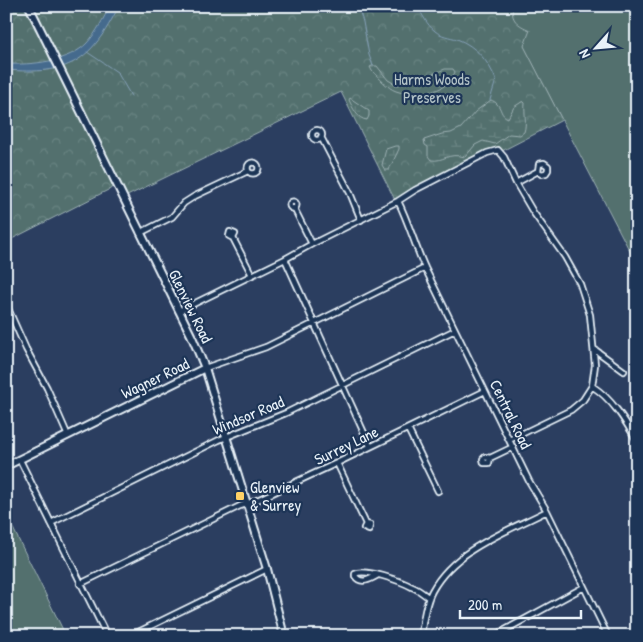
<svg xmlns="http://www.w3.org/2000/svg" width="643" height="642" viewBox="0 0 643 642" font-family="'Patrick Hand',sans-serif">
<defs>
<pattern id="forest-crowns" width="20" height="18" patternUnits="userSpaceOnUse" patternTransform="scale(1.25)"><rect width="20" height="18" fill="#52706e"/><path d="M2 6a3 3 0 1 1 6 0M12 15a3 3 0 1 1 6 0" fill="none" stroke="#6b8583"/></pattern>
<pattern id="wetland-marsh" width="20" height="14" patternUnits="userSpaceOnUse" patternTransform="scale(1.25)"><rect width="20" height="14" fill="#52706e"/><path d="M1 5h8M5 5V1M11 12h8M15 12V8" fill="none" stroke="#6b8583"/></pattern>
</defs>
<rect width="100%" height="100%" fill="#2b3e60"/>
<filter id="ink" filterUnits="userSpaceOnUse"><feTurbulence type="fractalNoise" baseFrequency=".02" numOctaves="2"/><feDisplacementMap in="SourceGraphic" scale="10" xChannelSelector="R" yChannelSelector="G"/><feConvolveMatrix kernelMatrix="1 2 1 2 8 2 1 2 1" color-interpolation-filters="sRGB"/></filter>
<g filter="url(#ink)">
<path fill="#52706e" stroke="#9db0b3" d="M 503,6 L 637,6 L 637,265 Z
M 6,514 L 66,636 L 6,636 Z"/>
<path fill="url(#forest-crowns)" stroke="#9db0b3" d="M 6,6 L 25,6 L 114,187 L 6,242 Z
M 33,6 L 513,6 C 510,20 518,25 530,30 L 524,46 L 562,120 L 502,151 L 500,147 L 487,151 L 395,200 L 341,92 L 125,197 Z"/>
<path fill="url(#wetland-marsh)" stroke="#9db0b3" d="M 372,66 L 377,66 L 388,80 L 397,85 L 420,79 L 445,69 L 453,69 L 455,72 C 448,90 429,94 412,93 C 407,93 401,93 396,91 C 387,88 379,77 372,71 L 370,67 Z
M 350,98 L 369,111 L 369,116 L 367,120 C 357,119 353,108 349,100 Z
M 491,100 C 493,101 496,102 497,104 C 502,109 500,115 508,118 L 514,107 L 523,101 L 525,103 C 524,113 527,123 524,132 L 520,135 L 509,134 L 495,144 L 483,141 L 475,145 L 465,157 C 447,152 444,162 431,160 L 428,156 L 428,147 L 425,145 L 424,140 L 442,134 L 451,133 L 461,128 L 476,111 Z
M 395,146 L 399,146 L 399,149 L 389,170 L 385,170 L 382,165 L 386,149 Z"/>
<path fill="#456b8d" stroke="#86a1b8" d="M 110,6 L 119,6 C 90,63 69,75 6,70 L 6,64 C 31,65 69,62 87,43 C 97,32 103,19 110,6 Z"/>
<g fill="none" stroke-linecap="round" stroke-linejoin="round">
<path stroke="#86a1b8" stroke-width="1" d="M 358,6 L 363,22 L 369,55 L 373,66
M 417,6 C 423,15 426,24 435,31 C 441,36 450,37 457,39 C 476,46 489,62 496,80 L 490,100
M 87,52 L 117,72 L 131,96"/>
<g stroke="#e8f1f8" stroke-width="8">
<path id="street" d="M312 135a5 5 0 1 1 10 0a5 5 0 1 1-10 0Z
M 321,137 L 350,193 L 361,220
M247.5 168a5.5 5.5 0 1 1 11 0a5.5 5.5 0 1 1-11 0Z
M 516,183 L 538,171 L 539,164 L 544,163 L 548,166 L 548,170 L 546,173 L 541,174 L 538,171
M 398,201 C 409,223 415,246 425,268 L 529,481 L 547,511 L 608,636
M289.5 205a3.5 3.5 0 1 1 7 0a3.5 3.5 0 1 1-7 0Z
M 294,208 L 312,244
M 140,233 L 172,217 L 184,203 L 195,196 L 248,171
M 233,238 L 229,236 L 230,232 L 235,234 L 233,238 L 252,275
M 285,259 L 370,446
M 6,304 L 26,349 L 47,388 L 68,436
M 179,311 L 285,259 L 312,244 L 398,201 L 415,190 L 487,153 L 498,150 L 504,157 L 516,183 L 533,212 L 565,257 L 580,284 L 590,315 L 595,365 L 592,386 L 583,400 L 571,410 L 509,440
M 594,349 L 624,371
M 205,368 L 266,347 L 425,268
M 592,386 C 612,399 625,420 637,441
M 408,429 L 438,491
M 490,458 L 489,463 L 484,463 L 483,459 L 485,457 L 490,458 L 513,447
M 20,460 L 107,636
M 337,463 L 366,524 L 364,528 L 369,530 L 370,525 L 366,524
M 51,523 L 219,440 L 286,413 L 455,330
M 378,575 C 371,579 361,585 355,576 L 355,574 C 365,568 401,581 412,587 C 418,589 424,594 429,598
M 80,584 L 240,506 L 255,501 L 337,463 L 485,391
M 130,636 L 267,569
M 421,636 C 423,622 425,604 432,591 C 455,549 506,532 547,511
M 494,636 L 584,587"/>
</g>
<g stroke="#e8f1f8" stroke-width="10">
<path id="secondary" d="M 29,6 L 192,337 L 205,368 L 267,569 L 284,636
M 6,466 L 205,368"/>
</g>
<use href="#street" stroke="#1d3557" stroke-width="4.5"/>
<use href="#secondary" stroke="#1d3557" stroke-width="6"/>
</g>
</g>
<rect fill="#ffd166" stroke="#1d3557" stroke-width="2" x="235" y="491" width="10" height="10" rx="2.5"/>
<g text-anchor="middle" stroke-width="4.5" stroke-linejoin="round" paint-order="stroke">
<g font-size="16" fill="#b4c4c8" stroke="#1d3557">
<text x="432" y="85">Harms Woods<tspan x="432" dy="18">Preserves</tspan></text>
</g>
<g font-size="16" fill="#e8f1f8" stroke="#1d3557">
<text transform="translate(191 306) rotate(64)" y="6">Glenview Road</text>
<text transform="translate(155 378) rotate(-26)" y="6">Wagner Road</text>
<text transform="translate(511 414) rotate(64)" y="6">Central Road</text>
<text transform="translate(248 415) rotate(-23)" y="6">Windsor Road</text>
<text transform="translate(346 445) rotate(-26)" y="6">Surrey Lane</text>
</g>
<g font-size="16" fill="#e8f1f8" stroke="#1d3557" text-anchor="start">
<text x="250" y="493">Glenview<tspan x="250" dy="18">&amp; Surrey</tspan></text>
</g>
</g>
<rect width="643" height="642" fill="none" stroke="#1d3557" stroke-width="25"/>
<rect x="12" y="12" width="618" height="617" fill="none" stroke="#e8f1f8" stroke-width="2" filter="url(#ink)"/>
<g transform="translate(596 48) rotate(243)" stroke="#1d3557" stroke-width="4" paint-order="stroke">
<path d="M0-4L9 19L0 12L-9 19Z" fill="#e8f1f8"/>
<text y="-8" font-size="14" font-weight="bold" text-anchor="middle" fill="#e8f1f8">N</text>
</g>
<path d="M460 610v8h121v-8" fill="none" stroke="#e8f1f8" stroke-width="2.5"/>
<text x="468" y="610" font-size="15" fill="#e8f1f8" stroke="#1d3557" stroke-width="4" paint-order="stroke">200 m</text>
</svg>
